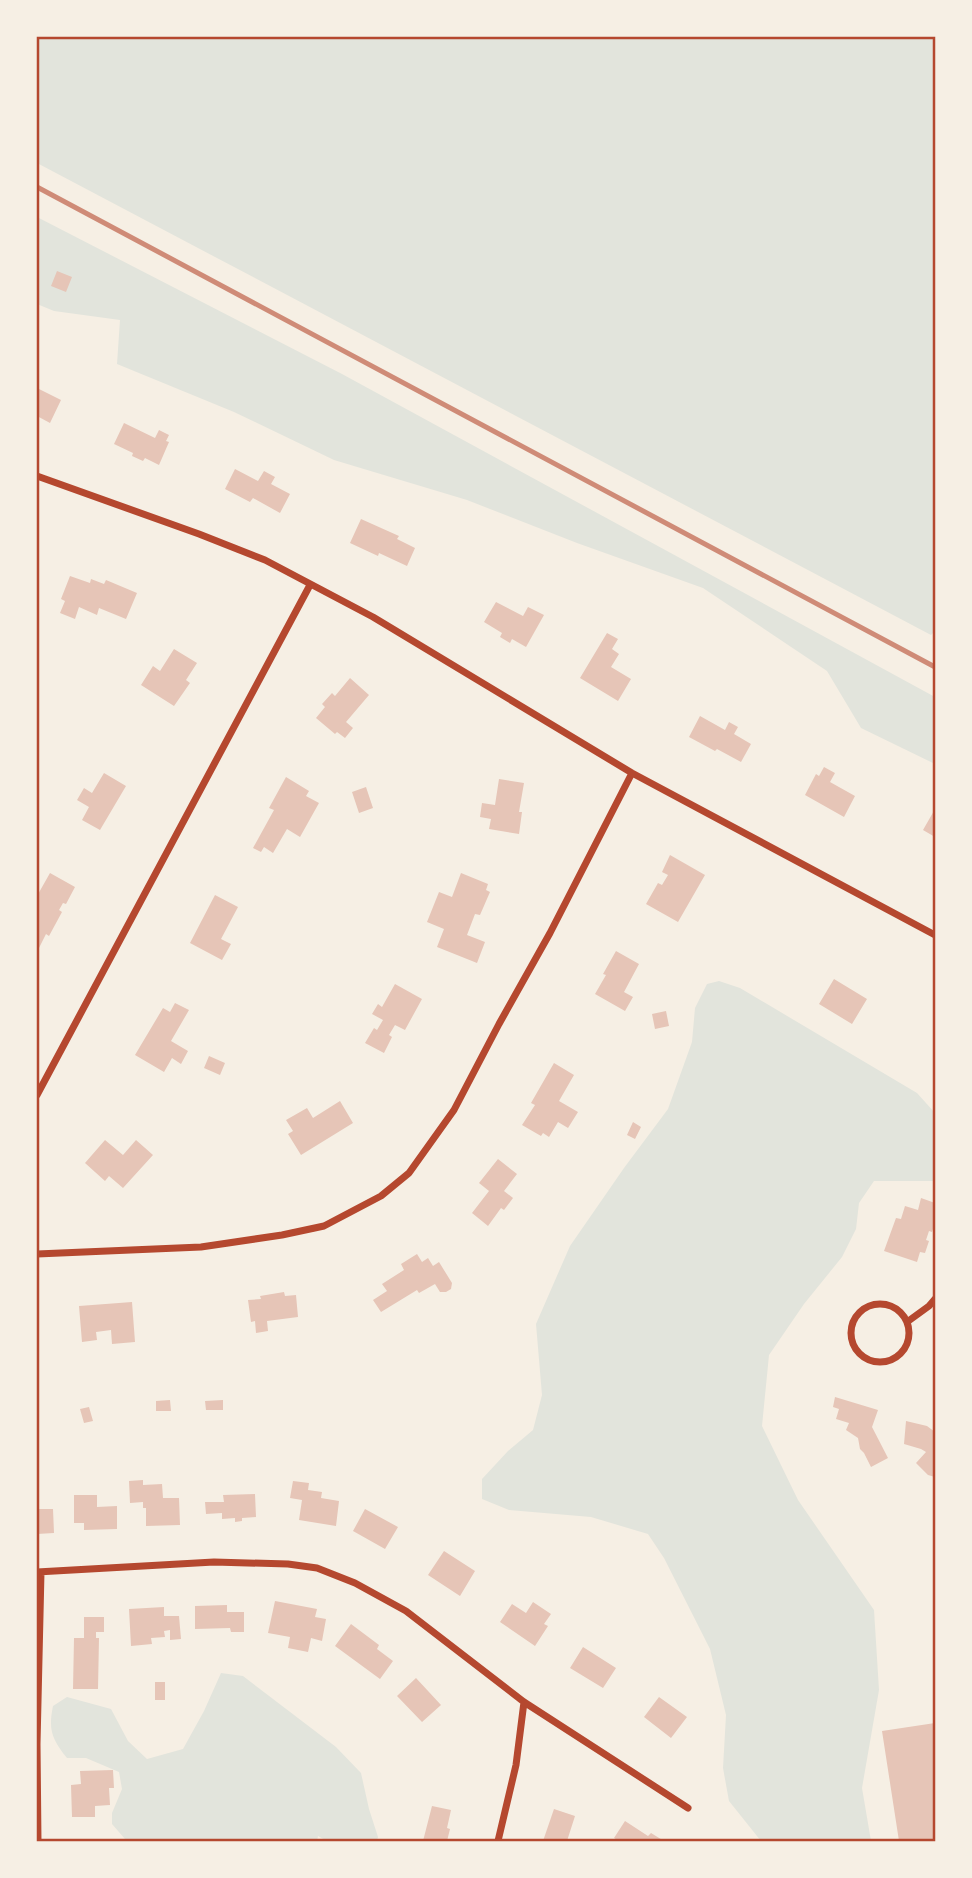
<svg xmlns="http://www.w3.org/2000/svg" width="972" height="1878" viewBox="0 0 972 1878" font-family="Overpass,sans-serif">
<rect width="100%" height="100%" fill="#f6efe4"/>
<path fill="#e2e4dc" d="M 37,37 L 935,37 L 935,631 L 931,635 L 37,163 Z
M 37,217 L 342,374 L 935,697 L 935,764 L 861,728 L 827,671 L 703,588 L 577,543 L 467,500 L 334,460 L 234,412 L 117,364 L 120,320 L 54,311 L 37,304 Z
M 719,981 L 740,988 L 917,1093 L 935,1113 L 935,1181 L 874,1181 L 859,1203 L 856,1229 L 842,1257 L 804,1304 L 769,1355 L 762,1426 L 798,1500 L 874,1610 L 879,1690 L 862,1788 L 871,1841 L 761,1841 L 729,1801 L 723,1768 L 726,1715 L 710,1649 L 664,1558 L 648,1534 L 591,1517 L 509,1510 L 482,1499 L 482,1479 L 508,1451 L 533,1430 L 542,1395 L 536,1324 L 570,1246 L 624,1168 L 668,1109 L 692,1042 L 695,1008 L 707,984 Z
M 221,1673 L 243,1676 L 336,1747 L 361,1773 L 369,1809 L 378,1837 L 377,1841 L 327,1841 L 318,1836 L 317,1841 L 132,1841 L 125,1839 L 112,1824 L 112,1813 L 122,1789 L 119,1772 L 86,1758 L 67,1758 C 52,1739 48,1730 53,1706 L 67,1697 L 111,1709 L 128,1741 L 147,1759 L 183,1749 L 204,1711 Z"/>
<path fill="#e6c5b7" d="M 57,271 L 72,277 L 66,292 L 51,286 Z
M 37,388 L 61,400 L 50,423 L 37,416 Z
M 124,423 L 155,438 L 159,430 L 169,435 L 166,441 L 169,442 L 159,465 L 145,458 L 143,461 L 132,456 L 133,453 L 114,444 Z
M 235,469 L 258,481 L 264,471 L 275,477 L 271,484 L 290,494 L 280,513 L 253,498 L 250,502 L 225,489 Z
M 361,519 L 399,536 L 397,539 L 415,548 L 407,566 L 379,553 L 378,556 L 350,543 Z
M 70,576 L 90,583 L 91,579 L 104,584 L 106,580 L 137,593 L 126,619 L 99,608 L 97,615 L 79,607 L 75,619 L 60,613 L 65,601 L 61,599 Z
M 496,602 L 523,616 L 528,607 L 544,615 L 526,647 L 512,639 L 510,643 L 500,637 L 502,633 L 484,622 Z
M 607,633 L 618,639 L 612,649 L 619,654 L 611,667 L 631,679 L 618,701 L 580,678 Z
M 174,649 L 197,663 L 186,680 L 190,683 L 174,706 L 141,685 L 153,666 L 160,671 Z
M 350,678 L 369,695 L 346,722 L 353,728 L 345,738 L 337,732 L 335,734 L 316,718 L 325,707 L 322,704 L 332,693 L 335,696 Z
M 700,716 L 725,730 L 729,722 L 738,727 L 734,734 L 751,744 L 741,762 L 717,749 L 715,751 L 689,737 Z
M 824,767 L 835,773 L 830,782 L 855,796 L 844,817 L 805,795 L 816,774 L 819,776 Z
M 104,773 L 126,786 L 100,830 L 82,820 L 89,807 L 77,800 L 84,788 L 92,793 Z
M 286,777 L 309,791 L 306,796 L 319,803 L 300,837 L 287,829 L 273,853 L 264,847 L 261,852 L 253,848 L 274,810 L 269,808 Z
M 499,779 L 524,783 L 519,812 L 522,812 L 519,834 L 489,829 L 491,819 L 480,817 L 482,803 L 495,805 Z
M 366,787 L 373,808 L 359,813 L 352,792 Z
M 935,809 L 935,837 L 923,830 Z
M 670,855 L 705,875 L 678,922 L 646,904 L 658,883 L 662,885 L 668,875 L 662,872 Z
M 50,873 L 75,887 L 66,904 L 63,903 L 59,910 L 62,912 L 49,936 L 46,934 L 37,952 L 37,896 Z
M 461,873 L 488,884 L 486,890 L 490,892 L 480,915 L 475,914 L 467,935 L 485,942 L 477,963 L 437,947 L 444,929 L 427,922 L 439,892 L 452,897 Z
M 215,895 L 238,907 L 221,939 L 231,944 L 222,960 L 190,943 Z
M 616,951 L 639,964 L 624,992 L 633,997 L 625,1011 L 595,994 L 606,975 L 603,974 Z
M 834,979 L 867,999 L 852,1024 L 819,1004 Z
M 395,984 L 422,999 L 405,1030 L 395,1025 L 389,1035 L 392,1037 L 384,1053 L 365,1043 L 374,1028 L 377,1030 L 383,1020 L 372,1014 L 378,1004 L 382,1007 Z
M 175,1003 L 189,1010 L 171,1041 L 188,1051 L 181,1064 L 172,1058 L 164,1072 L 135,1055 L 163,1008 L 170,1012 Z
M 666,1011 L 669,1026 L 655,1029 L 652,1014 Z
M 209,1056 L 225,1063 L 220,1075 L 204,1068 Z
M 554,1063 L 574,1075 L 559,1101 L 578,1112 L 568,1128 L 558,1122 L 549,1137 L 543,1133 L 541,1136 L 522,1125 L 535,1105 L 531,1103 Z
M 340,1101 L 353,1123 L 301,1155 L 288,1134 L 293,1131 L 286,1120 L 307,1108 L 313,1118 Z
M 633,1122 L 641,1127 L 635,1139 L 627,1135 Z
M 105,1140 L 123,1155 L 136,1140 L 153,1155 L 123,1188 L 109,1176 L 105,1181 L 85,1163 Z
M 498,1159 L 517,1174 L 504,1191 L 513,1198 L 504,1210 L 501,1208 L 488,1226 L 472,1213 L 489,1191 L 479,1183 Z
M 921,1198 L 935,1203 L 935,1223 L 932,1232 L 929,1231 L 926,1240 L 929,1241 L 925,1253 L 920,1252 L 917,1262 L 884,1251 L 896,1218 L 901,1219 L 905,1206 L 918,1210 Z
M 417,1254 L 422,1262 L 428,1258 L 433,1266 L 439,1262 L 452,1283 L 451,1289 L 446,1292 L 440,1292 L 435,1284 L 419,1293 L 417,1290 L 381,1312 L 373,1300 L 387,1291 L 382,1284 L 404,1270 L 401,1264 Z
M 284,1292 L 285,1296 L 296,1295 L 298,1317 L 267,1321 L 268,1331 L 256,1333 L 255,1321 L 251,1322 L 248,1300 L 261,1299 L 260,1296 Z
M 132,1302 L 135,1342 L 112,1344 L 111,1330 L 96,1332 L 97,1340 L 82,1342 L 79,1306 Z
M 835,1397 L 878,1410 L 872,1427 L 888,1458 L 871,1467 L 864,1453 L 860,1449 L 858,1438 L 846,1430 L 849,1423 L 836,1419 L 839,1409 L 833,1407 Z
M 170,1400 L 171,1411 L 156,1411 L 156,1401 Z
M 223,1400 L 223,1410 L 206,1410 L 205,1401 Z
M 89,1407 L 93,1421 L 84,1423 L 80,1409 Z
M 906,1421 L 927,1426 L 935,1432 L 935,1477 L 928,1475 L 916,1463 L 926,1452 L 921,1449 L 904,1444 Z
M 143,1480 L 143,1485 L 162,1484 L 163,1498 L 179,1498 L 180,1525 L 146,1526 L 146,1508 L 143,1508 L 143,1502 L 130,1503 L 129,1481 Z
M 293,1481 L 309,1483 L 308,1490 L 322,1492 L 321,1498 L 339,1501 L 336,1526 L 299,1520 L 302,1500 L 290,1498 Z
M 255,1494 L 256,1517 L 242,1518 L 242,1521 L 235,1522 L 235,1518 L 222,1519 L 222,1513 L 206,1514 L 205,1502 L 224,1502 L 223,1495 Z
M 74,1495 L 97,1495 L 97,1507 L 117,1506 L 117,1529 L 84,1530 L 84,1523 L 74,1523 Z
M 37,1509 L 53,1509 L 54,1533 L 37,1534 Z
M 365,1509 L 398,1527 L 385,1549 L 353,1531 Z
M 444,1551 L 475,1571 L 460,1596 L 428,1575 Z
M 275,1601 L 317,1609 L 315,1617 L 326,1619 L 322,1641 L 311,1638 L 308,1652 L 288,1648 L 290,1637 L 268,1633 Z
M 533,1602 L 551,1614 L 544,1624 L 548,1626 L 535,1646 L 500,1622 L 512,1604 L 526,1613 Z
M 227,1605 L 227,1612 L 244,1612 L 244,1632 L 231,1632 L 230,1628 L 195,1629 L 195,1606 Z
M 164,1607 L 164,1616 L 179,1616 L 181,1639 L 170,1640 L 170,1630 L 164,1631 L 165,1637 L 151,1638 L 152,1644 L 131,1646 L 129,1609 Z
M 84,1617 L 104,1617 L 104,1632 L 96,1632 L 96,1638 L 99,1638 L 98,1689 L 73,1689 L 74,1638 L 84,1638 Z
M 351,1624 L 379,1645 L 377,1649 L 393,1661 L 380,1679 L 335,1646 Z
M 583,1647 L 616,1668 L 603,1688 L 570,1668 Z
M 416,1678 L 441,1705 L 422,1722 L 397,1696 Z
M 155,1682 L 165,1682 L 165,1700 L 155,1700 Z
M 659,1697 L 687,1717 L 671,1738 L 644,1717 Z
M 935,1723 L 935,1841 L 899,1841 L 882,1731 Z
M 113,1770 L 114,1788 L 109,1788 L 110,1805 L 95,1806 L 95,1817 L 72,1817 L 71,1785 L 81,1784 L 80,1771 Z
M 432,1806 L 451,1810 L 447,1828 L 450,1829 L 447,1841 L 423,1841 Z
M 554,1809 L 575,1816 L 567,1841 L 543,1841 Z
M 625,1821 L 648,1836 L 651,1833 L 664,1841 L 619,1841 L 614,1838 Z"/>
<g fill="none" stroke-linecap="round" stroke-linejoin="round">
<path stroke="#b5482f" stroke-width="7" d="M 37,476 L 199,534 L 265,560 L 373,617 L 632,773 L 935,935
M 37,1095 L 310,585
M 37,1254 L 201,1247 L 282,1235 L 324,1226 L 381,1196 L 409,1173 L 454,1110 L 499,1024 L 550,933 L 632,773
M851 1333a29 29 0 1 1 58 0a29 29 0 1 1-58 0Z
M 907,1322 L 929,1306 L 935,1299
M 37,1572 L 214,1562 L 288,1564 L 317,1568 L 355,1583 L 406,1611 L 524,1702 L 688,1808
M 38,1841 L 37,1744 L 41,1572
M 498,1841 L 516,1765 L 524,1702"/>
<path stroke="#cf8b77" stroke-width="5" d="M 37,187 L 935,667"/>
</g>
<rect width="972" height="1878" fill="none" stroke="#f6efe4" stroke-width="77"/>
<rect x="38" y="38" width="896" height="1802" fill="none" stroke="#b5482f" stroke-width="2.5"/>
</svg>
